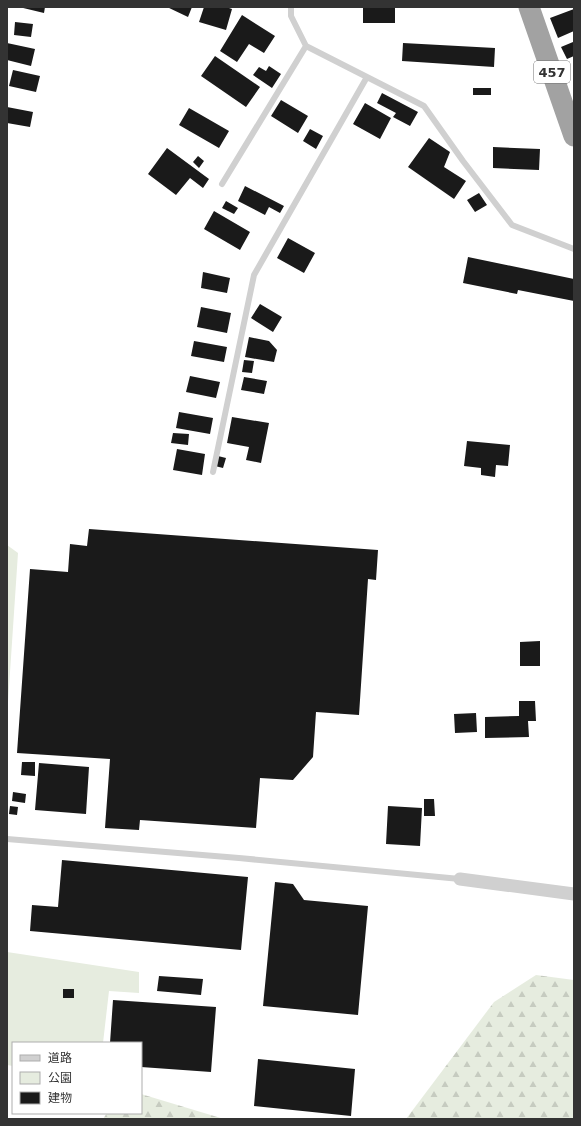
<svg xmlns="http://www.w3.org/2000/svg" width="581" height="1126" viewBox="0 0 581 1126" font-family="'DejaVu Sans','Noto Sans JP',sans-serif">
<defs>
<pattern id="forest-firs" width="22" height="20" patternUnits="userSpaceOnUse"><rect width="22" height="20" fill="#e6ecdf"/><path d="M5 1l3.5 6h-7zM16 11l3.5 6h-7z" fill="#c6cbc0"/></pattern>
</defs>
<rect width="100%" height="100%" fill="#fff"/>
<path fill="#e6ecdf" d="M 7,545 L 18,553 L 7,717 Z
M 7,952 L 139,972 L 139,993 L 109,991 L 103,1043 L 13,1043 L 13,1066 L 7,1065 Z"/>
<path fill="url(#forest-firs)" d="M 536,975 L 574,980 L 574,1119 L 406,1119 L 494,1002 Z
M 141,1094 L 224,1119 L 103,1119 L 107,1113 L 141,1113 Z"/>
<path fill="#1a1a1a" d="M 19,7 L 45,7 L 44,13 Z
M 167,7 L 192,7 L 188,17 Z
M 204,7 L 226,7 L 232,9 L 226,30 L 199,22 Z
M 363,7 L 395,7 L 395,23 L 363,23 Z
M 574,9 L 574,31 L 558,38 L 550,18 Z
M 242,15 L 275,36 L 264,53 L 249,44 L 237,62 L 220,51 Z
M 15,22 L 33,24 L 31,37 L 14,35 Z
M 573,42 L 574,44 L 574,56 L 567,59 L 561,47 Z
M 7,43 L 35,49 L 31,66 L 7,60 Z
M 403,43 L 495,48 L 494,67 L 402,61 Z
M 215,56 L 260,87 L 246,107 L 201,76 Z
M 269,66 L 281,74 L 272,88 L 253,75 L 259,67 L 266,71 Z
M 13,70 L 40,76 L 36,92 L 9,86 Z
M 473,88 L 491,88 L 491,95 L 473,95 Z
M 382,93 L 418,112 L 410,126 L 393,117 L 396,113 L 377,103 Z
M 281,100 L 308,116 L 298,133 L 271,116 Z
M 365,103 L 391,118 L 380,139 L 353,124 Z
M 7,107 L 33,112 L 30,127 L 7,123 Z
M 189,108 L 229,131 L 219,148 L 179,125 Z
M 310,129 L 323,136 L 316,149 L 303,141 Z
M 429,138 L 450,152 L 444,167 L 466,181 L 454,199 L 408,167 Z
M 493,147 L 540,149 L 539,170 L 493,168 Z
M 167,148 L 209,179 L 203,188 L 190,178 L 176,195 L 148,174 Z
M 198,156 L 204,161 L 199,168 L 193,162 Z
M 245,186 L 284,206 L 280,213 L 269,207 L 265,215 L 238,201 Z
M 479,193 L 487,205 L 475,212 L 467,200 Z
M 226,201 L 238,208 L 234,214 L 222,208 Z
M 214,211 L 250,232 L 240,250 L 204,229 Z
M 288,238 L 315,253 L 304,273 L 277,258 Z
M 468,257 L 574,279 L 574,301 L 518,290 L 517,294 L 463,283 Z
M 203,272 L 230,278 L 227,293 L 201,288 Z
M 260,304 L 282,317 L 273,332 L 251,318 Z
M 201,307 L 231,313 L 227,333 L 197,327 Z
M 249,337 L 269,341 L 277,350 L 274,362 L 245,357 Z
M 194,341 L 227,347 L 224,362 L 191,356 Z
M 244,360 L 254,361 L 252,373 L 242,372 Z
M 190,376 L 220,382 L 216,398 L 186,392 Z
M 244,377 L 267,381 L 264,394 L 241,390 Z
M 179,412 L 213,418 L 210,434 L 176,428 Z
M 232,417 L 269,423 L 261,463 L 246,460 L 249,447 L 227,443 Z
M 173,433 L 189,434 L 188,445 L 171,443 Z
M 467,441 L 510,445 L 508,466 L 496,465 L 495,477 L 481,475 L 481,468 L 464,466 Z
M 177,449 L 205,454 L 202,475 L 173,470 Z
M 218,456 L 226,458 L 223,468 L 215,466 Z
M 89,529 L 378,550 L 376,580 L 368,579 L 359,715 L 316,712 L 313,757 L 293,780 L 260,778 L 256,828 L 140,820 L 139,830 L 105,828 L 110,759 L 17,753 L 30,569 L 68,572 L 70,544 L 87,546 Z
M 540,641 L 540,666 L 520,666 L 520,642 Z
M 519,701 L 535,701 L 536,721 L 528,721 L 529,737 L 485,738 L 485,717 L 519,716 Z
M 476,713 L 477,732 L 455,733 L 454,714 Z
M 22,762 L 35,762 L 35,776 L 21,775 Z
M 39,763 L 89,767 L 86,814 L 35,810 Z
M 13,792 L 26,794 L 25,803 L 12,801 Z
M 424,799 L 434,799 L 435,816 L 424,816 Z
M 10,806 L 18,807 L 17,815 L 9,814 Z
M 388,806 L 422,808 L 420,846 L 386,844 Z
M 62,860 L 248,877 L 241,950 L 30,931 L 32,905 L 58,907 Z
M 275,882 L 293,884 L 304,900 L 368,906 L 358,1015 L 263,1006 Z
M 159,976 L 203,979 L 201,995 L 157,991 Z
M 63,989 L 74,989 L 74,998 L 63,998 Z
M 113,1000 L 216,1007 L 211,1072 L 141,1067 L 141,1043 L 110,1043 Z
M 258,1059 L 355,1069 L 351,1116 L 254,1106 Z"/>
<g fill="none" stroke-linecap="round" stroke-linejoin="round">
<path stroke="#d0d0d0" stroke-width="6" d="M 291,7 L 291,16 L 306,46 L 424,106 L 463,161 L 512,225 L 574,249
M 222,184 L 306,46
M 213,472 L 254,275 L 367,77
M 7,839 L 239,858 L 460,879"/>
<path stroke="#d0d0d0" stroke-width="13" d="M 460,879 L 574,894"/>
<path stroke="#a2a2a2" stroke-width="21" d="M 529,7 L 574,136"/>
</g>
<g text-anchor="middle" stroke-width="4" stroke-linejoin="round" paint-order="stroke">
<rect fill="#fff" stroke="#707070" stroke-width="1" x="534" y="61" width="36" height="22" rx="3"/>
<g font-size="13" font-weight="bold" fill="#333">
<text x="552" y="77">457</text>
</g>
</g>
<rect width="581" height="1126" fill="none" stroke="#333333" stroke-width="16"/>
<rect x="12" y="1042" width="130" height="72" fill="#ffffff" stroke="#adadad"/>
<rect x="20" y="1055" width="20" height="6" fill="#d0d0d0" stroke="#adadad"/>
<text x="48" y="1062" font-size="12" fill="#333333">道路</text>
<rect x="20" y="1072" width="20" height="12" fill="#e6ecdf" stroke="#adadad"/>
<text x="48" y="1082" font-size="12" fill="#333333">公園</text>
<rect x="20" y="1092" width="20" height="12" fill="#1a1a1a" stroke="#adadad"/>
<text x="48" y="1102" font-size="12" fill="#333333">建物</text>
</svg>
